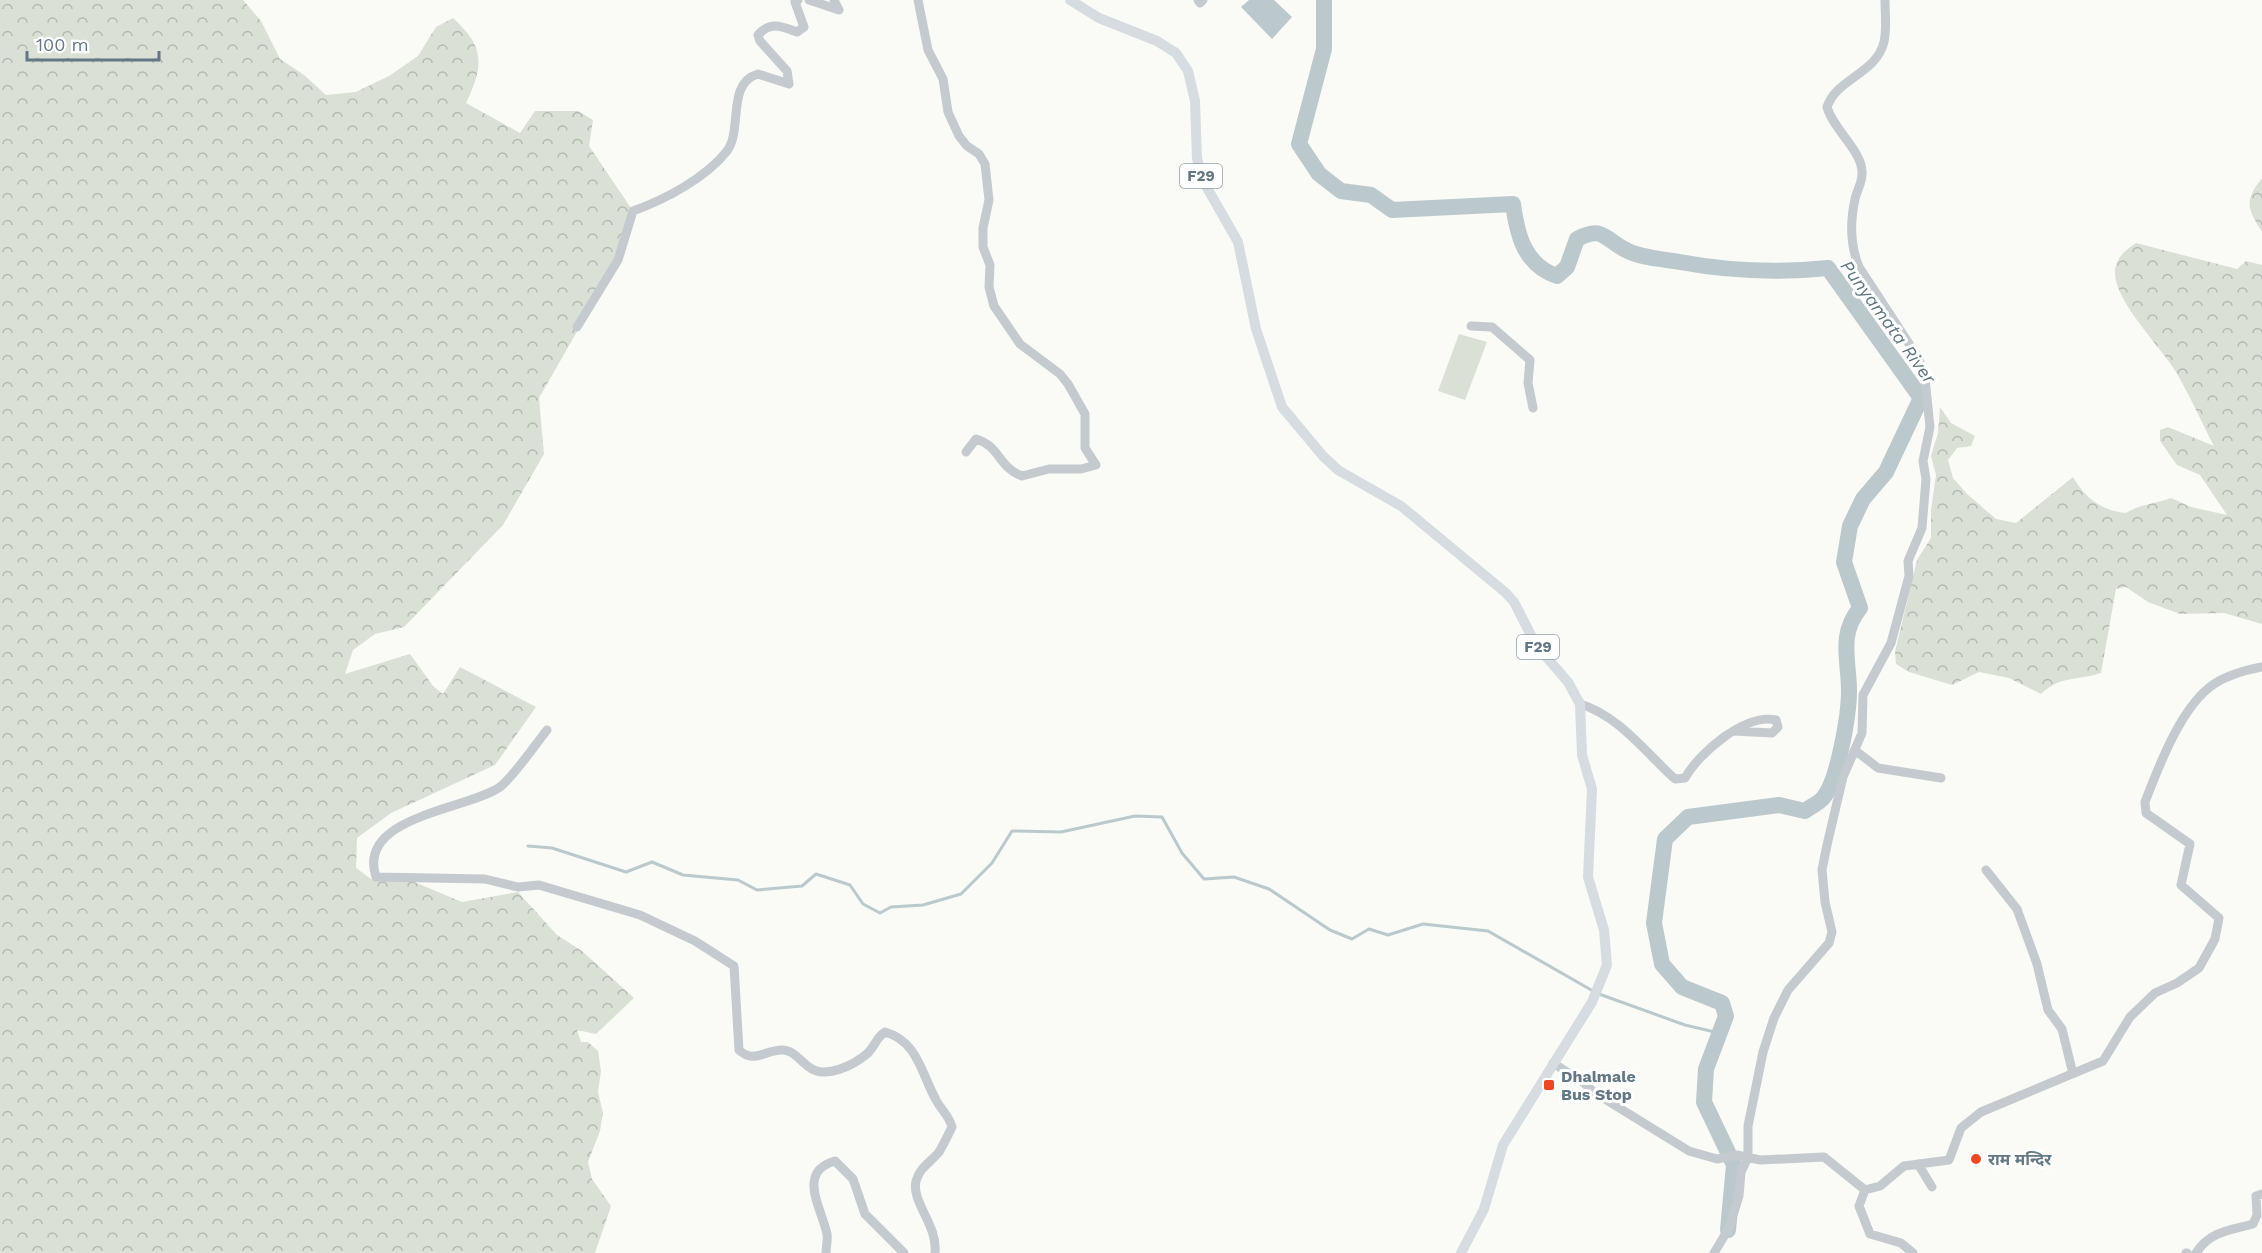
<svg xmlns="http://www.w3.org/2000/svg" width="2262" height="1253" viewBox="0 0 2262 1253" font-family="'Work Sans','Noto Sans Devanagari',sans-serif">
<defs>
<pattern id="forest-crowns" width="20" height="18" patternUnits="userSpaceOnUse" patternTransform="scale(1.5)"><rect width="20" height="18" fill="#dae0d6"/><path d="M2 6a3 3 0 1 1 6 0M12 15a3 3 0 1 1 6 0" fill="none" stroke="#b4bab3"/></pattern>
</defs>
<rect width="100%" height="100%" fill="#fafaf7"/>
<path fill="#dae0d6" d="M 1459,334 L 1487,342 L 1465,400 L 1438,391 Z"/>
<path fill="url(#forest-crowns)" d="M 0,0 L 243,0 L 261,21 L 280,59 L 304,75 L 326,95 L 356,92 L 389,76 L 418,56 L 436,27 L 453,18 C 485,47 484,65 466,103 L 520,133 L 535,111 L 578,111 L 593,120 L 589,146 L 633,211 L 618,260 L 539,398 L 544,454 L 503,525 L 404,627 L 375,634 L 353,650 L 345,674 L 410,654 L 433,686 L 443,694 L 460,667 L 536,707 L 495,765 L 391,813 L 357,838 L 356,868 L 371,879 L 412,881 L 462,902 L 518,892 L 557,935 L 582,951 L 634,998 L 596,1034 L 577,1030 L 581,1042 L 588,1042 L 598,1051 L 601,1071 L 598,1092 L 603,1113 L 600,1131 L 588,1162 L 592,1179 L 611,1206 L 595,1253 L 0,1253 Z
M 2262,178 L 2262,232 C 2247,208 2244,201 2262,178 Z
M 2136,243 L 2237,269 L 2246,261 L 2262,265 L 2262,624 L 2224,613 L 2180,614 L 2148,602 L 2126,587 L 2116,589 L 2101,673 C 2077,681 2061,675 2041,694 L 2009,678 L 1979,672 L 1952,685 L 1909,672 L 1896,664 L 1895,652 L 1917,560 L 1931,538 L 1931,510 L 1936,475 L 1931,456 L 1938,433 L 1940,407 L 1951,423 L 1975,436 L 1971,446 L 1957,448 L 1948,460 L 1953,478 L 1967,494 L 1996,519 L 2016,523 L 2073,477 C 2086,499 2100,510 2126,513 C 2140,504 2155,504 2171,498 L 2191,507 L 2227,515 L 2200,475 L 2177,465 L 2160,441 L 2160,430 L 2168,427 L 2214,446 C 2201,421 2190,396 2176,372 C 2161,347 2113,300 2115,271 C 2116,257 2126,250 2136,243 Z"/>
<path fill="#bbc9cc" d="M 1249,0 L 1274,0 L 1292,17 L 1272,39 L 1241,7 Z"/>
<g fill="none" stroke-linecap="round" stroke-linejoin="round">
<path stroke="#bbc9cc" stroke-width="3" d="M 528,846 L 552,848 L 626,872 L 652,862 L 683,875 L 738,880 L 757,890 L 802,886 L 816,874 L 850,885 L 863,904 L 880,913 L 891,907 L 923,905 L 961,894 L 992,863 L 1012,831 L 1061,832 L 1135,816 L 1162,817 L 1182,853 L 1204,879 L 1234,877 L 1269,889 L 1330,930 L 1352,939 L 1369,929 L 1388,935 L 1423,924 L 1488,931 L 1593,991
M 1599,994 L 1685,1025 L 1719,1033"/>
<path stroke="#bbc9cc" stroke-width="16" d="M 1324,0 L 1324,49 L 1299,144 L 1319,174 L 1341,191 L 1371,195 L 1392,210 L 1513,204 C 1517,234 1524,265 1557,276 L 1567,267 L 1577,239 C 1603,225 1604,239 1626,250 C 1640,258 1664,259 1680,262 C 1728,271 1779,273 1828,268 L 1921,398 L 1886,472 L 1863,499 L 1850,526 L 1844,562 L 1860,608 C 1838,635 1849,660 1849,691 C 1849,714 1838,781 1823,798 C 1819,803 1810,807 1805,811 L 1779,805 L 1688,817 L 1665,839 L 1654,923 L 1662,964 L 1682,987 L 1722,1003 L 1726,1016 L 1706,1069 L 1704,1102 L 1734,1165 L 1728,1230"/>
<path stroke="#c5cace" stroke-width="9" d="M 809,0 L 839,10 L 834,0
M 918,0 L 928,50 L 943,79 L 948,112 L 959,136 L 967,146 L 979,154 L 985,164 L 989,200 L 983,228 L 983,247 L 990,265 L 989,287 L 994,306 L 1020,344 L 1060,374 L 1068,384 L 1085,414 L 1085,448 L 1096,465 L 1081,469 L 1049,469 L 1022,476 C 998,467 1000,446 976,439 L 966,452
M 1198,0 L 1200,3 L 1203,0
M 1471,326 L 1492,327 L 1530,360 L 1528,383 L 1533,408
M 577,327 L 618,260 L 633,211 C 664,200 706,178 727,151 C 743,130 726,83 758,74 L 789,84 L 787,71 L 760,41 L 758,35 C 770,21 781,26 797,32 L 804,27 L 795,2 L 798,0
M 1580,704 C 1618,715 1646,753 1675,779 L 1685,778 C 1699,753 1745,713 1776,720 L 1778,727 L 1772,733 L 1734,731
M 547,730 C 535,745 514,776 500,787 C 467,810 356,816 376,877 L 485,879 L 518,887 L 539,885 L 640,915 L 695,941 L 734,966 L 739,1050 C 754,1064 765,1050 782,1050 C 794,1050 800,1061 809,1067 C 825,1080 854,1065 868,1053 C 875,1046 876,1038 885,1032 C 917,1041 921,1072 935,1098 C 940,1109 949,1115 952,1127 C 948,1135 944,1144 939,1152 C 931,1162 919,1168 916,1181 C 911,1202 938,1225 935,1253
M 1856,751 L 1878,768 L 1941,778
M 1986,870 L 2017,909 L 2037,964 L 2048,1010 L 2062,1029 L 2073,1074
M 1553,1063 L 1584,1083 L 1595,1093 L 1689,1151 L 1717,1159 L 1737,1155 L 1760,1160 L 1824,1157 L 1865,1190 L 1880,1186 L 1904,1166 L 1949,1160 L 1961,1128 L 1981,1112 L 2103,1061 L 2130,1017 L 2155,993 L 2177,983 L 2199,968 L 2215,939 L 2219,918 L 2181,885 L 2190,844 L 2146,813 L 2145,802 C 2159,766 2181,706 2214,684 C 2228,675 2246,670 2262,667
M 1918,1164 L 1932,1187
M 1865,1190 L 1859,1206 L 1870,1234 L 1901,1243 L 1913,1253
M 826,1253 C 826,1247 828,1240 827,1234 C 822,1209 796,1172 835,1161 L 853,1179 L 865,1214 L 904,1253
M 1714,1253 L 1729,1228 L 1739,1196 L 1741,1172 L 1748,1157 L 1748,1126 L 1763,1052 L 1774,1018 L 1788,990 L 1829,943 L 1832,932 L 1825,902 L 1822,870 L 1827,845 L 1843,777 L 1862,733 L 1863,695 L 1891,643 L 1909,576 L 1908,561 L 1922,528 L 1926,479 L 1923,461 L 1930,427 L 1925,378 L 1919,359 L 1859,267 C 1850,245 1850,222 1855,199 C 1857,190 1863,181 1862,172 C 1862,151 1833,129 1827,107 C 1837,78 1876,74 1884,42 C 1887,29 1885,14 1885,0
M 2186,1253 L 2187,1253
M 2196,1253 C 2210,1231 2231,1230 2253,1224 L 2257,1215 L 2256,1196 L 2262,1194"/>
<path stroke="#d6dcdf" stroke-width="10" d="M 1070,0 L 1099,18 L 1157,41 L 1176,53 L 1188,71 L 1195,101 L 1197,158 L 1202,179 L 1238,242 L 1256,329 L 1282,407 L 1323,456 L 1338,470 L 1401,506 L 1506,593 L 1514,602 L 1536,645 L 1568,682 L 1580,704 L 1582,755 L 1592,789 L 1588,877 L 1604,930 L 1607,965 L 1592,1002 L 1503,1145 L 1484,1209 L 1461,1253"/>
</g>
<g fill="#ee4823" stroke="#fff" stroke-width="2">
<rect x="1543" y="1079" width="12" height="12" rx="3"/>
<circle cx="1976" cy="1159" r="6"/>
</g>
<g text-anchor="middle" stroke-width="6" stroke-linejoin="round" paint-order="stroke">
<g fill="#fff" stroke="#92a0a9" stroke-width="1.5">
<rect x="1180" y="164" width="42" height="24" rx="4.5"/>
<rect x="1517" y="635" width="42" height="24" rx="4.5"/>
</g>
<g font-size="15" font-weight="bold" fill="#637784">
<text x="1201" y="181">F29</text>
<text x="1538" y="652">F29</text>
</g>
<g font-size="16" font-weight="bold" fill="#637784" stroke="#fff" text-anchor="start">
<text x="1561" y="1082">Dhalmale<tspan x="1561" dy="18">Bus Stop</tspan></text>
<text x="1988" y="1165">राम मन्दिर</text>
</g>
<g font-size="18" font-style="italic" fill="#5e767e" stroke="#fff">
<text transform="translate(1888 322) rotate(54)" y="6">Punyamata River</text>
</g>
</g>
<path d="M27 51v9h132v-9" fill="none" stroke="#637784" stroke-width="3"/>
<text x="36" y="51" font-size="18" fill="#637784" stroke="#ffffff" stroke-width="4.5" paint-order="stroke">100 m</text>
</svg>
